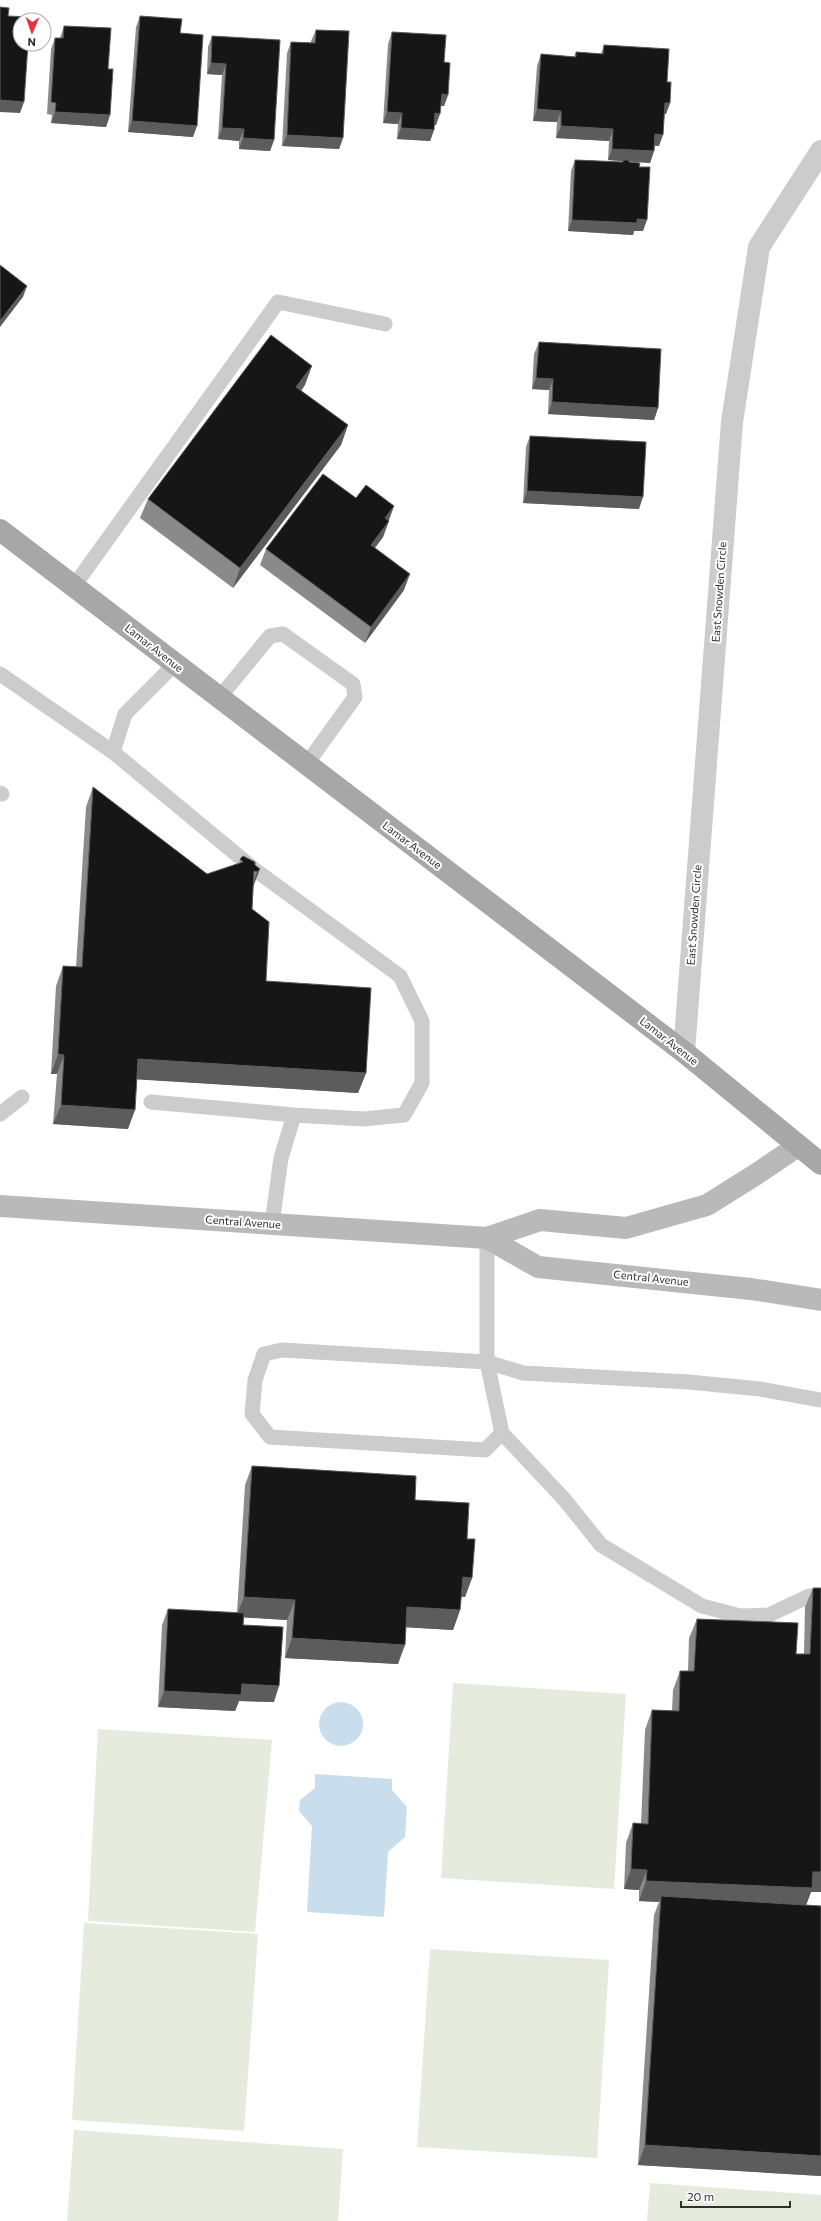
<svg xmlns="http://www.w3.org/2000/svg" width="821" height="2221" viewBox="0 0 821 2221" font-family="Commissioner,sans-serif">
<rect width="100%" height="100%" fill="#fff"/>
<path fill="#e5ecdd" d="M 453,1683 L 626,1694 L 614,1889 L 441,1878 Z
M 98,1729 L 272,1740 L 255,1932 L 88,1921 Z
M 84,1923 L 258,1934 L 244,2131 L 72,2120 Z
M 430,1949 L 609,1960 L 597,2158 L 417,2147 Z
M 74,2130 L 343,2149 L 338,2221 L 67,2221 Z
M 650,2183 L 821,2195 L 821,2221 L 647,2221 Z"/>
<path fill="#c9deec" d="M319 1724a22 22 0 1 1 44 0a22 22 0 1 1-44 0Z
M 315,1774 L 392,1779 L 392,1790 L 407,1807 L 405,1837 L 388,1852 L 384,1917 L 307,1912 L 312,1826 L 299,1811 L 300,1800 L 315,1788 Z"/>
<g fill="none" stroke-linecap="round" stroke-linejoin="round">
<path stroke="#ccc" stroke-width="15" d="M 74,586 L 278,302 L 385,324
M 0,674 L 113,752 L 254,869 L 400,976 L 422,1021 L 422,1083 L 404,1115 L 363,1119 L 294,1115 L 281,1158 L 272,1224
M 219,698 L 270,636 L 283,634 L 353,684 L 355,697 L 306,765
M 113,752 L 125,714 L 175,664
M 0,793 L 2,794
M 151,1102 L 294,1115
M 0,1114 L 22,1097
M 487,1238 L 487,1362 L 502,1433 L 485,1450 L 270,1437 L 252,1414 L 255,1380 L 264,1354 L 282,1350 L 487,1362 L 523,1373 L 689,1382 L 760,1389 L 821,1400
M 502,1433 L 564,1499 L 601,1545 L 702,1606 L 740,1616 L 769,1615 L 809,1596 L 821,1597"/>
<path stroke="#ccc" stroke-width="22" d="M 684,1052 L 732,422 L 759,247 L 821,151"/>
<path stroke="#b9b9b9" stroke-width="22" d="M 0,1206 L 487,1238 L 540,1220 L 626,1228 L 707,1205 L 755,1175 L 798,1146
M 487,1238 L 538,1267 L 751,1289 L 821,1300"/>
<path stroke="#a7a7a7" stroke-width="22" d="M 0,530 L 684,1052 L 821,1164"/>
</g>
<path fill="#8a8a8a" d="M 140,16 L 180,33 L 193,137 L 128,132 L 136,27 Z
M 64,26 L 108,69 L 110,115 L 106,127 L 51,123 L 52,115 L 47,114 L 51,49 L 55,38 L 60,38 Z
M 316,30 L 343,138 L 339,149 L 282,146 L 287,53 L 291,42 L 311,43 L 311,41 Z
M 392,32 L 444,62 L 448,95 L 444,106 L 441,106 L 436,125 L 434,125 L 434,130 L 430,141 L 397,139 L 398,124 L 383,123 L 388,44 Z
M 212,36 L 274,140 L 270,151 L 239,149 L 239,141 L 218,139 L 222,75 L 207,74 L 208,47 Z
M 604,45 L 667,82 L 670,103 L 666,114 L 664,114 L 659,146 L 654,146 L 654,151 L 650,163 L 629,161 L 643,231 L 634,231 L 633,235 L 568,231 L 571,171 L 575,160 L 622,162 L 622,161 L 608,160 L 609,141 L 556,138 L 557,122 L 533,121 L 537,66 L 541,54 L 574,57 L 576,52 L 601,54 Z
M 539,342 L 658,408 L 654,420 L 548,414 L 549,390 L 532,389 L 534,354 Z
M 305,385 L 301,391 L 348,425 L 341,445 L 233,588 L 140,518 L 148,499 Z
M 530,436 L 639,509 L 523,503 L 526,447 Z
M 356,498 L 394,506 L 383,537 L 375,548 L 404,590 L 365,643 L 260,565 L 266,549 Z
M 93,787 L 207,874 L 239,863 L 240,859 L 255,865 L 260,869 L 253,887 L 252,909 L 266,981 L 366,1073 L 358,1093 L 137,1079 L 128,1129 L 53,1124 L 57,1074 L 51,1074 L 56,986 L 63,966 L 76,967 L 86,807 Z
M 252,1466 L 415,1500 L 467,1539 L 472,1578 L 465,1597 L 461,1597 L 460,1610 L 453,1630 L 406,1627 L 398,1664 L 285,1658 L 287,1620 L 244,1617 L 243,1625 L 274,1702 L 239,1701 L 235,1711 L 158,1707 L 162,1625 L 168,1609 L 237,1613 L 245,1485 Z
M 813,1588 L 821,1588 L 821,1892 L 811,1892 L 806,1905 L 821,1906 L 821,2176 L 638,2165 L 654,1915 L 659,1902 L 639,1901 L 639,1890 L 624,1889 L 626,1843 L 633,1823 L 641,1824 L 645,1730 L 652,1710 L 672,1711 L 673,1690 L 680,1671 L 688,1671 L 689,1638 L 697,1619 L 796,1654 L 804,1654 L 805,1607 Z"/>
<path fill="#5c5c5c" d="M 211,63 L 226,64 L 222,75 L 207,74 Z
M 442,94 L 448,95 L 444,106 L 437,106 Z
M 0,100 L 24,102 L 20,113 L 0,112 Z
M 665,103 L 670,103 L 666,114 L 661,114 Z
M 537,109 L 561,111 L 557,122 L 533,121 Z
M 55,112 L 110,115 L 106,127 L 51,123 Z
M 387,112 L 402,113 L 398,124 L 383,123 Z
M 435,113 L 440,114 L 436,125 L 430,125 Z
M 132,121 L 197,126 L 193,137 L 128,132 Z
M 561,126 L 613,129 L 609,141 L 556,138 Z
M 222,128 L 244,129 L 239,141 L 218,139 Z
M 401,128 L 434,130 L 430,141 L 397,139 Z
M 655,134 L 663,135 L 659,146 L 651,145 Z
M 287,135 L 343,138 L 339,149 L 282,146 Z
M 243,138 L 274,140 L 270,151 L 239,149 Z
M 612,149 L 654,151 L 650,163 L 608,160 Z
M 637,219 L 647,220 L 643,231 L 634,231 L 633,235 L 568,231 L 572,220 Z
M 27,286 L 23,297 L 0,327 L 0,321 Z
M 312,366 L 305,385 L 289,407 L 296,387 Z
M 536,378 L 553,379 L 549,390 L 532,389 Z
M 552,402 L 658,408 L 654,420 L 548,414 Z
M 348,425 L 341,445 L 233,588 L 240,568 Z
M 527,491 L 643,497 L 639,509 L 523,503 Z
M 394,506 L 388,522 L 385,518 Z
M 389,521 L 383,537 L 365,561 L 371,545 Z
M 410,574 L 404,590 L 365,643 L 371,627 Z
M 260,869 L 252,889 L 249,892 L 257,872 Z
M 58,1054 L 64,1055 L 57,1074 L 51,1074 Z
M 138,1059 L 366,1073 L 358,1093 L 131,1079 Z
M 61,1105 L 135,1110 L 128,1129 L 53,1124 Z
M 463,1577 L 472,1578 L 465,1597 L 455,1596 Z
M 244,1597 L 295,1600 L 287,1620 L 236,1617 Z
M 407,1607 L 460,1610 L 453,1630 L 400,1627 Z
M 292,1638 L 405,1645 L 398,1664 L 285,1658 Z
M 242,1684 L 279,1686 L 274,1702 L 239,1701 L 235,1711 L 158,1707 L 164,1691 Z
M 631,1869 L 647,1870 L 639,1890 L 624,1889 Z
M 813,1872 L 821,1872 L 821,1892 L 811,1892 L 805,1908 L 661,1896 L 659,1902 L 639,1901 L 646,1881 Z
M 645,2145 L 821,2156 L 821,2176 L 638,2165 Z"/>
<path fill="#161616" stroke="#5c5c5c" d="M 0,7 L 9,8 L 8,16 L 29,17 L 29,20 L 20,20 L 20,44 L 28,44 L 24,102 L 0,100 Z
M 140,16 L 182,19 L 180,33 L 203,35 L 197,126 L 132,121 Z
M 64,26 L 111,28 L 108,69 L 113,69 L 110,115 L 55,112 L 56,103 L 51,102 L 55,38 L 63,38 Z
M 316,30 L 349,31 L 343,138 L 287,135 L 291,42 L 315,43 Z
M 392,32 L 446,35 L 444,62 L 450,63 L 448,95 L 442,94 L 440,114 L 435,113 L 434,130 L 401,128 L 402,113 L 387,112 Z
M 212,36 L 280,40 L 274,140 L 243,138 L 244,129 L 222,128 L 226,64 L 211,63 Z
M 604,45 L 669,49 L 667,82 L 671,82 L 670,103 L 665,103 L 663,135 L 655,134 L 654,151 L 612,149 L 613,129 L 561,126 L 561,111 L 537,109 L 541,54 L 576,57 L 576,52 L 603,54 Z
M 575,160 L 623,162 L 623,160 L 629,160 L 629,162 L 640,163 L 639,167 L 650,167 L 647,220 L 637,219 L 637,223 L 572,220 Z
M 0,265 L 27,286 L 0,321 Z
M 271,335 L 312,366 L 296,387 L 348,425 L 240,568 L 148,499 Z
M 539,342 L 661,349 L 658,408 L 552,402 L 553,379 L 536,378 Z
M 530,436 L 646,442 L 643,497 L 527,491 Z
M 323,474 L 356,498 L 366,485 L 394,506 L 385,518 L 389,521 L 371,545 L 410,574 L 371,627 L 266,549 Z
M 93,787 L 207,874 L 243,862 L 240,859 L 243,856 L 255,862 L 255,865 L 260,869 L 257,872 L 254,871 L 252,909 L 269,922 L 266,981 L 371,988 L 366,1073 L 138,1059 L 135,1110 L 61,1105 L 64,1055 L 58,1054 L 63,966 L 82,967 Z
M 252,1466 L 416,1476 L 415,1500 L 469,1503 L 467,1539 L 475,1539 L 472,1578 L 463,1577 L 460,1610 L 407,1607 L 405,1645 L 292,1638 L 295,1600 L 244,1597 Z
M 813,1588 L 821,1588 L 821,1872 L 813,1872 L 812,1888 L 646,1881 L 647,1870 L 631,1869 L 633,1823 L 648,1824 L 652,1710 L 679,1711 L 680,1671 L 694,1671 L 697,1619 L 798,1623 L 796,1654 L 810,1654 Z
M 168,1609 L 244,1613 L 243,1625 L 283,1627 L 279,1686 L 242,1684 L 241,1695 L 164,1691 Z
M 661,1896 L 821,1906 L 821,2156 L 645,2145 Z"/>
<g text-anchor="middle" stroke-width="4" stroke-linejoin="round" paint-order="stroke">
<g font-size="11" fill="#2f2f2f" stroke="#fff">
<text transform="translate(719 592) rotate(-86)" y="4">East Snowden Circle</text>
<text transform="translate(154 648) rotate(38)" y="4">Lamar Avenue</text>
<text transform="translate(412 845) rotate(37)" y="4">Lamar Avenue</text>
<text transform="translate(694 915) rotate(-86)" y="4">East Snowden Circle</text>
<text transform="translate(669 1041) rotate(38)" y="4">Lamar Avenue</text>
<text transform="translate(243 1222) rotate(4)" y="4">Central Avenue</text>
<text transform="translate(651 1278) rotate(6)" y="4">Central Avenue</text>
</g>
</g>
<g transform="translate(32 32) rotate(182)"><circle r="19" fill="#ffffff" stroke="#acacac"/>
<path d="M0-3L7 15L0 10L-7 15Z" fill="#e4333f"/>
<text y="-6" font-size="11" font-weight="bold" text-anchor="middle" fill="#2f2f2f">N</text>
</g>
<path d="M681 2201v6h109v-6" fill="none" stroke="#2f2f2f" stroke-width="2"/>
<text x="687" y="2201" font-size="12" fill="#2f2f2f" stroke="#ffffff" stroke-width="3" paint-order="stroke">20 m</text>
</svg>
